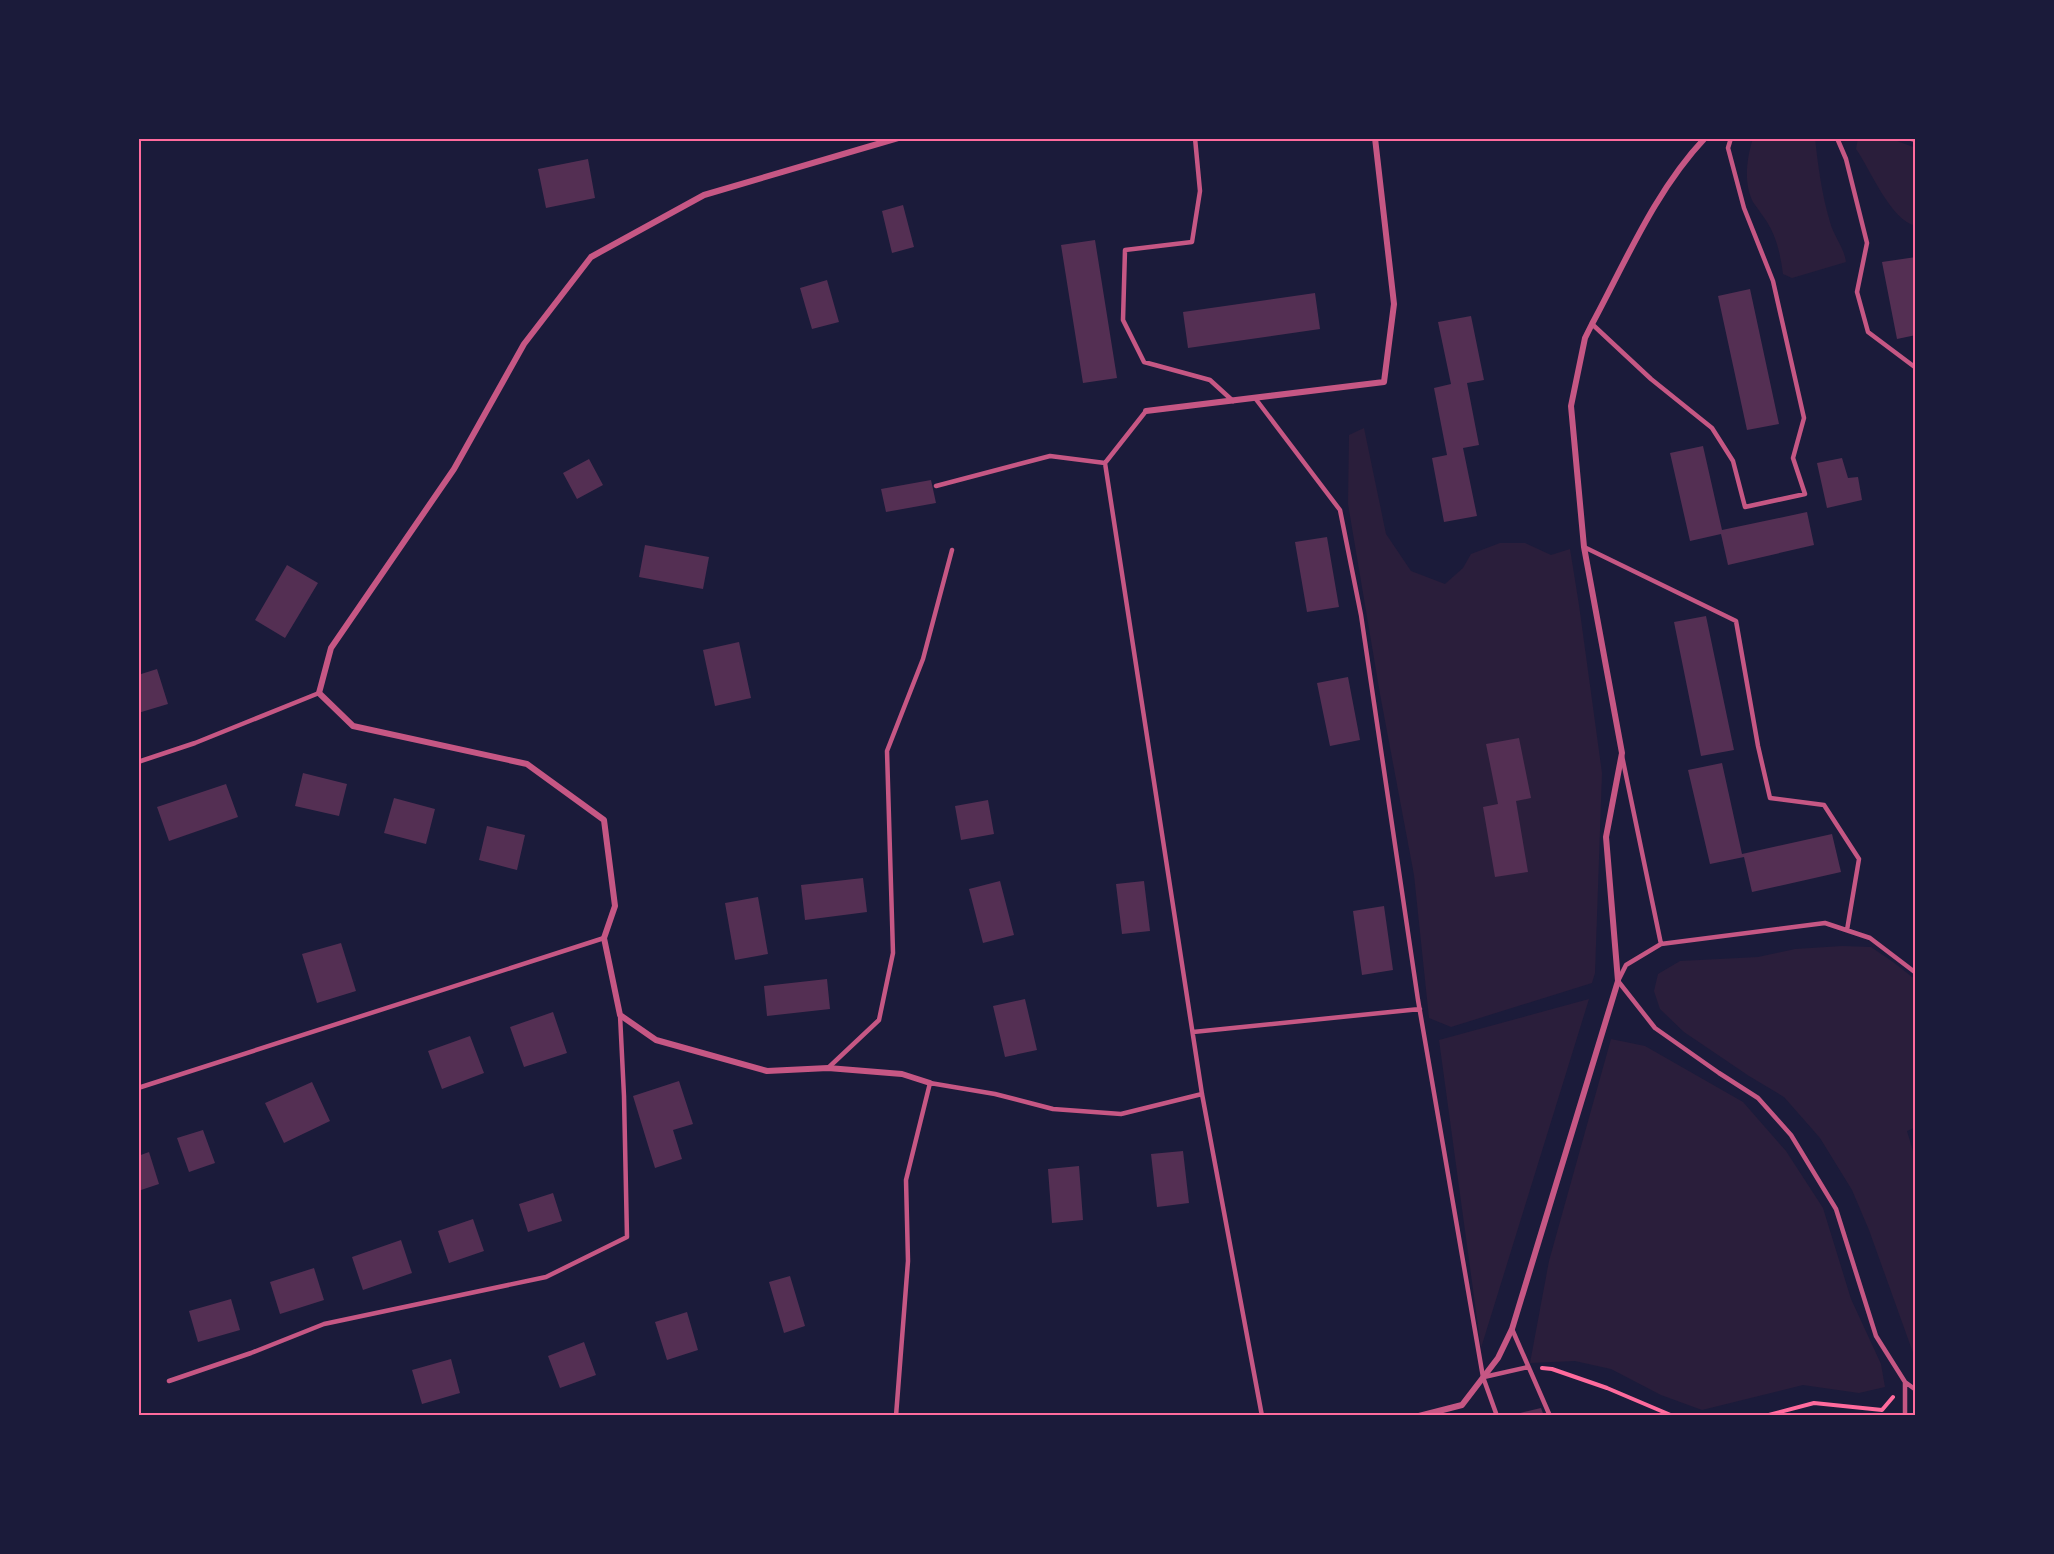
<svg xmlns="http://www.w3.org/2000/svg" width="2054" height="1554" viewBox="0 0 2054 1554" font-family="Ubuntu,sans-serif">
<rect width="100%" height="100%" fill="#1b1b3a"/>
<path fill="#2a1e3b" d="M 1753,138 L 1815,138 C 1818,166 1822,195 1830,222 C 1834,237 1844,247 1846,262 L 1792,278 L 1783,274 C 1781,259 1778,243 1771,229 C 1766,219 1759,211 1753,202 C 1743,182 1747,158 1753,138 Z
M 1858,138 L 1897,141 L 1916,148 L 1916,226 C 1891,221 1870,169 1856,149 Z
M 1364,428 L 1386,534 L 1411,571 L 1445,584 L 1463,568 L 1471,554 L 1500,543 L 1525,543 L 1551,555 L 1570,549 L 1579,605 L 1602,773 L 1595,973 L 1592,983 L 1451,1027 L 1429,1018 L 1414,875 L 1380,694 L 1348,504 L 1349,435 Z
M 1842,946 L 1871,947 L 1893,962 L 1916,980 L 1916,1127 L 1907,1131 L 1916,1161 L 1916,1361 L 1869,1230 L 1852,1190 L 1820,1138 L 1784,1097 L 1749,1076 L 1684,1032 L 1660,1009 L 1654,991 L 1658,974 L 1680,961 L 1758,957 L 1795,949 Z
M 1589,999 L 1481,1348 L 1439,1040 Z
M 1611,1039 L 1645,1046 L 1743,1102 L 1786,1151 L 1823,1208 L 1851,1299 L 1881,1364 L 1885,1387 L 1859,1393 L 1803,1385 L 1702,1410 L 1661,1395 L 1611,1369 L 1575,1361 L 1530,1363 L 1549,1261 Z"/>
<path fill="#542f53" d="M 588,159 L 595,198 L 546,208 L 538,169 Z
M 903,205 L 914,247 L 892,253 L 882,211 Z
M 1095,240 L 1117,378 L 1083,383 L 1061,245 Z
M 1916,257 L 1916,335 L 1897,339 L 1882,262 Z
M 827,280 L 839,322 L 812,329 L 800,288 Z
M 1750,289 L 1779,424 L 1747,430 L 1718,296 Z
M 1315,293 L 1320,329 L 1188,348 L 1183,312 Z
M 1471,316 L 1484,380 L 1467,383 L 1479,445 L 1463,448 L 1477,516 L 1444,522 L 1432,458 L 1447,455 L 1434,388 L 1451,384 L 1438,322 Z
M 1703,446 L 1722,530 L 1807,512 L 1814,545 L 1728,565 L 1721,534 L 1690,541 L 1670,453 Z
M 1842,458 L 1848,478 L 1858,477 L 1862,500 L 1827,508 L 1817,463 Z
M 589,459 L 603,485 L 577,499 L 563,473 Z
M 931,480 L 936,503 L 886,512 L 881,489 Z
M 1327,537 L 1339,607 L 1307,612 L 1295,542 Z
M 645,545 L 709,557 L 703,589 L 639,577 Z
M 287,565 L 318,583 L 285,638 L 255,620 Z
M 1706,616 L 1734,750 L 1701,756 L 1674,622 Z
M 739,642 L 751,698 L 715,706 L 703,650 Z
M 157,669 L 168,704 L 138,713 L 138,675 Z
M 1348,677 L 1360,740 L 1330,746 L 1317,683 Z
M 1519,738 L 1531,798 L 1516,801 L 1528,872 L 1495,877 L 1483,807 L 1498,804 L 1486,744 Z
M 1722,763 L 1742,854 L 1832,834 L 1841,872 L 1752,892 L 1744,857 L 1710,864 L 1688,770 Z
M 303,773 L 347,784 L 339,816 L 295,806 Z
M 226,784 L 238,817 L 169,841 L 157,807 Z
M 394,798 L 435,809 L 426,844 L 384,833 Z
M 988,800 L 994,834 L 961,840 L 955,806 Z
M 487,826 L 525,835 L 517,870 L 479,860 Z
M 863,878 L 867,912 L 805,920 L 801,885 Z
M 1000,881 L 1014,935 L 983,943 L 969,889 Z
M 1144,881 L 1150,931 L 1122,934 L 1116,884 Z
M 758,897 L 768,954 L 735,960 L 725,903 Z
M 1384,906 L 1393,970 L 1362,975 L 1353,911 Z
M 341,943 L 356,991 L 317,1003 L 302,954 Z
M 827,979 L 830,1009 L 767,1016 L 764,986 Z
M 1025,999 L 1037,1050 L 1005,1057 L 993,1006 Z
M 553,1012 L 567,1053 L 524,1067 L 510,1027 Z
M 470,1036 L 484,1073 L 442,1089 L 428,1051 Z
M 679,1081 L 693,1124 L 673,1130 L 682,1159 L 655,1168 L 633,1096 Z
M 312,1082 L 330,1121 L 284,1143 L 265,1103 Z
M 203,1130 L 215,1163 L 189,1172 L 177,1138 Z
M 1183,1151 L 1189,1203 L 1157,1207 L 1151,1154 Z
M 149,1152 L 159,1184 L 138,1191 L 138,1156 Z
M 1079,1166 L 1083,1220 L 1052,1223 L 1048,1169 Z
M 553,1193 L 562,1221 L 528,1232 L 519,1204 Z
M 473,1219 L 484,1251 L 449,1263 L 438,1231 Z
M 401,1240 L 412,1273 L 363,1290 L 352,1257 Z
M 314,1268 L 324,1300 L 280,1314 L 270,1282 Z
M 790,1276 L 805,1326 L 784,1333 L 769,1282 Z
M 231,1299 L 240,1330 L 198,1342 L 189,1311 Z
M 687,1312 L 698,1350 L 667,1360 L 655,1322 Z
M 584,1342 L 596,1375 L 560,1388 L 548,1356 Z
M 451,1359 L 460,1393 L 422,1404 L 412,1370 Z
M 1541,1408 L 1544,1416 L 1512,1416 L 1512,1415 Z"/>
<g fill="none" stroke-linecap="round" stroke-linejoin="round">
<path stroke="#ff6b9d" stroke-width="4" d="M 1542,1368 L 1552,1369 L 1607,1388 L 1673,1416
M 1765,1416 L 1814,1403 L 1882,1410 L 1893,1397"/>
<path stroke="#c65784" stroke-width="4.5" d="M 1195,138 L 1200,191 L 1192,242 L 1125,250 L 1123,320 L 1144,362 L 1210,380 L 1233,401
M 1837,138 L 1846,159 L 1867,243 L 1857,292 L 1868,332 L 1916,368
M 1908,138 L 1916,140
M 1592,324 L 1651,379 L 1712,428 L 1733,461 L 1745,507 L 1805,494 L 1793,458 L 1804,418 L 1773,281 L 1744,208 L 1728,148 L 1731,138
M 1255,398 L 1340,510 L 1361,615 L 1418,1000 L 1483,1377 L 1497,1416
M 1146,411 L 1105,463 L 1202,1094 L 1262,1416
M 936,486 L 1050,456 L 1105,463
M 1584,547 L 1736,621 L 1758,746 L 1770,798 L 1824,805 L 1859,859 L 1847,930
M 1622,756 L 1661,944
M 138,762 L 195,743 L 319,693
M 1916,973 L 1870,938 L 1825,923 L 1661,944 L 1626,965 L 1618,981 L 1655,1028 L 1719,1073 L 1758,1098 L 1791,1135 L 1836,1209 L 1876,1336 L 1905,1382 L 1916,1390
M 1193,1032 L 1420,1009
M 828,1068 L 879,1020 L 893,953 L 887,751 L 923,659 L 952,550
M 138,1088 L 604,938
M 1512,1329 L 1550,1416
M 1484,1377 L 1528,1367
M 169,1381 L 251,1353 L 324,1324 L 546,1277 L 627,1237 L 624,1096 L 620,1015
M 896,1416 L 908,1261 L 906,1180 L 930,1083 L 995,1094 L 1053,1109 L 1121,1114 L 1202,1094
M 1905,1416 L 1905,1382"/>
<path stroke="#c65784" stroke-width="6" d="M 898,138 L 704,195 L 591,257 L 524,344 L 454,469 L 331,648 L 319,693 L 353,726 L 527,764 L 604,820 L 615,906 L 604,938 L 620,1015 L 656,1040 L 767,1071 L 828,1068 L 902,1074 L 930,1083
M 1146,411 L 1384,382 L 1394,304 L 1375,138
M 1419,1416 L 1462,1405 L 1498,1358 L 1512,1329 L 1618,981 L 1606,837 L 1622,753 L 1584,547 L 1571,406 L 1585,338 L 1592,324 C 1626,261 1655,191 1705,138"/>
</g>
<rect width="2054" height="1554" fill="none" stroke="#1b1b3a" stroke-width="279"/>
<rect x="140" y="140" width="1774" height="1274" fill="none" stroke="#ff6b9d" stroke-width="2"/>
</svg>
